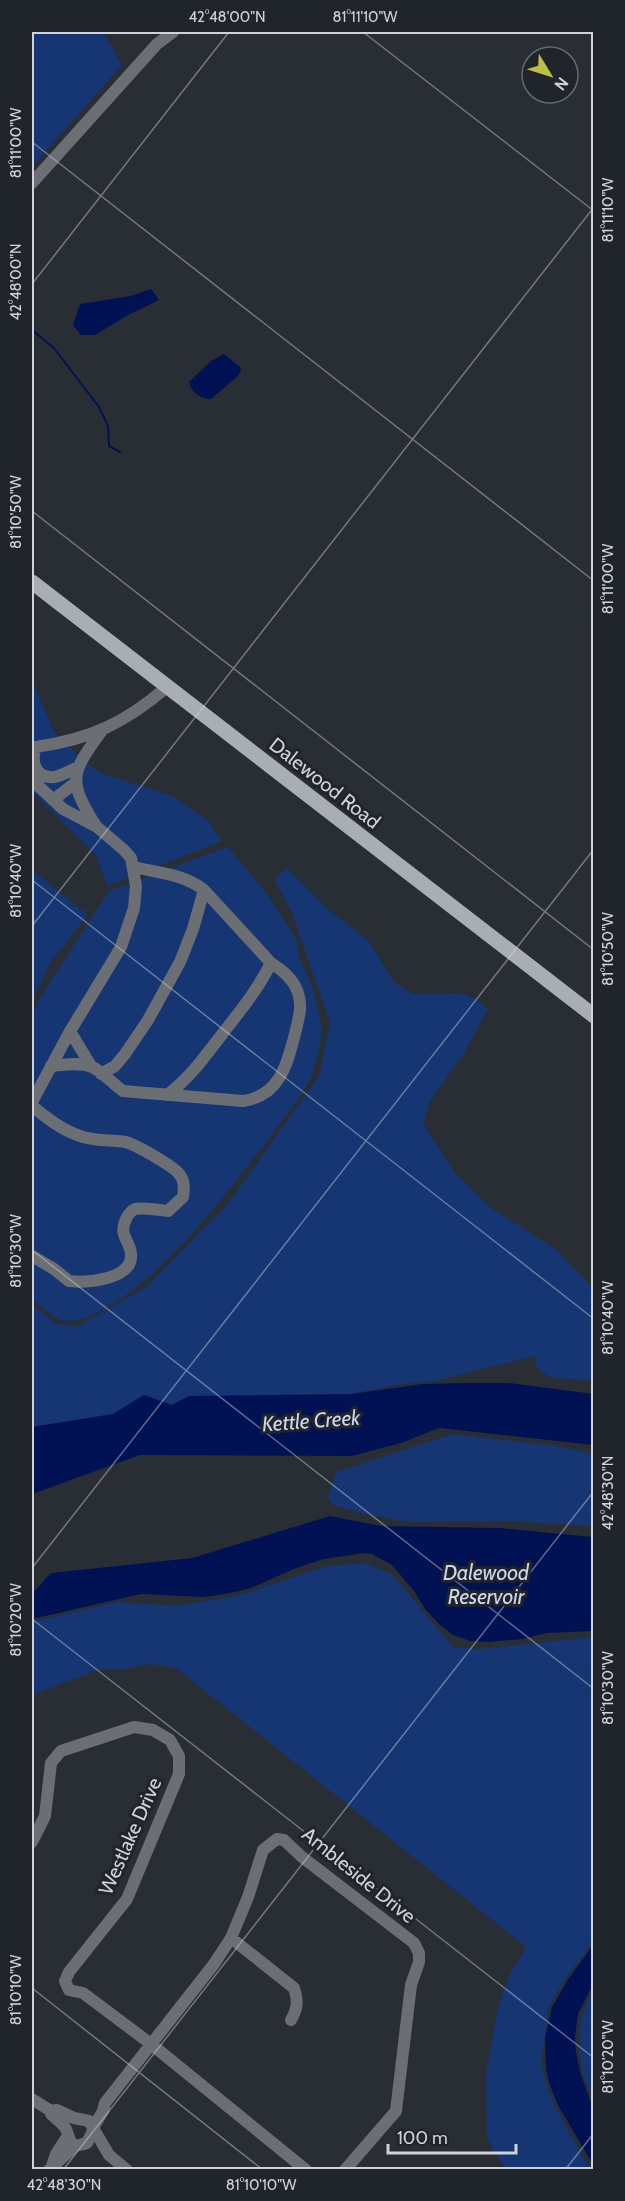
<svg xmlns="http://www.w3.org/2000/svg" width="625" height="2201" viewBox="0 0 625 2201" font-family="Cabin,sans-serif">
<rect width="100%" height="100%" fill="#292e35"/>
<path fill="#153573" d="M 32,32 L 103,32 L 122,65 L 32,167 Z
M 32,680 L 54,732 L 89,765 L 103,774 L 173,796 L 207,820 L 222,841 L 107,886 L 96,855 L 32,792 Z
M 228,847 L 268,895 L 298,942 C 295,956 306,970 311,984 C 315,995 323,1026 321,1037 C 320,1049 316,1061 313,1072 C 308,1089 276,1128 265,1144 C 221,1200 145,1303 75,1321 C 59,1325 43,1308 32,1299 L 32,1014 L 39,999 L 109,891 Z
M 287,868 L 329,910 L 368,940 L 394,982 L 413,994 L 461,993 L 474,998 L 488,1009 L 464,1053 L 430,1101 L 423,1124 L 456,1174 L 490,1207 L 555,1249 L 593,1288 L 593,1380 L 552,1378 L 537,1369 L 535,1356 L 435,1381 L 407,1383 L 351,1394 L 189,1396 L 172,1405 L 144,1395 L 113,1414 L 32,1427 L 32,1305 L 55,1323 L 76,1327 L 145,1288 L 228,1204 L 319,1076 L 330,1023 L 293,915 L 274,879 Z
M 32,870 L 88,915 L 50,963 L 32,1002 Z
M 453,1434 L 562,1447 L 593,1454 L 593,1526 L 506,1521 L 410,1522 L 365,1514 L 333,1505 L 328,1496 L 336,1472 Z
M 365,1563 L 392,1574 L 453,1647 L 479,1649 L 593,1637 L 593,1941 L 563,1982 L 549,2006 L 541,2062 L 547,2086 L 555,2106 L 585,2161 L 592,2169 L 505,2169 L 487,2138 L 486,2074 L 498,2007 L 511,1972 L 526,1947 L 176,1668 L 150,1664 L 124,1669 L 98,1670 L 32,1695 L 32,1622 L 117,1602 L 176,1606 L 237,1596 L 327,1566 Z
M 593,1991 L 593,2096 C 590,2089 585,2082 583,2074 C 577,2047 577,2015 593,1991 Z"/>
<path fill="#001253" d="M 151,289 L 159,300 L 128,315 L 95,335 L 81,335 L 73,325 L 80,304 L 131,296 Z
M 224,354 L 240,367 L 241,371 L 237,377 L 211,399 C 201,399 191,392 189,382 L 211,361 Z
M 460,1383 L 510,1383 L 593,1394 L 593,1445 L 439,1428 L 401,1443 L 352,1456 L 140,1455 L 32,1494 L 32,1427 L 113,1414 L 144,1395 L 172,1405 L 189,1396 L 351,1394 L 422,1384 Z
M 330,1516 L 381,1526 L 501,1528 L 593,1537 L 593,1631 L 547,1633 L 522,1639 L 488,1642 L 470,1641 L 453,1635 L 439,1624 L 425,1609 L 414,1591 L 392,1565 L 372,1554 L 364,1553 L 324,1559 L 296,1568 L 251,1588 L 225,1594 L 203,1597 L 141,1594 L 32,1619 L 32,1594 L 51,1573 L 192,1558 Z
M 593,1945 L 593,1984 L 578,2014 L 575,2037 L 576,2053 L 581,2075 L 593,2108 L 593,2165 L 558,2105 L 550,2086 L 546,2069 L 545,2038 L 552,2007 L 569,1978 Z"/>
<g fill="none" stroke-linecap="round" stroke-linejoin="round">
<path stroke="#001253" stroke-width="2" d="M 32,330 L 54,348 L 99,407 L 108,426 L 109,446 L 120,452"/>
<path stroke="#6b6e72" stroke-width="12" d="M 32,183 L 157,44 L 173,32
M 79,767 C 71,770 63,775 55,777 C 36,779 30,762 36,747 C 91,739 125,723 167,687
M 32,780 L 63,809 L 97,827 L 124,850 L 131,858 L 136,886 L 134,908 L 121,947 L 69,1033 L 32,1102
M 53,800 L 75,783
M 96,826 C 68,781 70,774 101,732
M 134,867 C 158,873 184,874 204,890
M 70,1031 L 91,1066
M 51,1066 C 63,1065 77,1062 89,1066 C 99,1068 114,1085 123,1091 L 243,1101 C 280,1096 287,1064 295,1034 C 298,1020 303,1007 298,993 C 294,979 282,970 271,963 L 204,890 L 193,929 L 180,962 L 148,1020 L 125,1054 L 115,1066 L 101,1074
M 167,1095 C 190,1078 206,1055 223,1033 C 241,1010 258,989 271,963
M 32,1106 C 48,1119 63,1131 83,1137 C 97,1141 111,1140 125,1142 C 135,1144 175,1167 180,1175 C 185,1182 184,1189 183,1197 L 168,1211 C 159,1210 145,1207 135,1209 C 130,1211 128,1215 126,1219 C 118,1236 130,1240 131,1254 C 133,1280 86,1283 69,1281 L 54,1269 L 32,1256
M 32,1842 L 45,1816 L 51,1763 L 61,1751 L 134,1727 L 153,1730 L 170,1740 L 179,1756 L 179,1774 L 127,1899 L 69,1972 L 65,1981 L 69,1990 L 83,1993 L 151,2044 L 306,2170
M 231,1938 L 294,1988 C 298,2001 298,2008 291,2020
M 32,2099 L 51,2111 L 57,2110 L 74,2118 L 89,2121 L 109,2155 L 127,2170
M 51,2111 L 51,2114 C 55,2118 63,2123 66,2129 C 71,2141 69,2149 87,2143 L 93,2131
M 93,2128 L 103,2111 L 105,2103 L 214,1964 L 231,1938 L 248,1897 L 263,1850 L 277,1839 L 284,1840 L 302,1857 L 414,1943 L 419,1953 L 419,1962 L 411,1985 L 396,2111 L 345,2170
M 52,2166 L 56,2154 L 67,2137
M 49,2170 L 76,2145"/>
<path stroke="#a9adb5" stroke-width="15" d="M 32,582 L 594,1016"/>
</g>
<path fill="none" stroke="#d0d2d7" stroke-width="1.5" stroke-opacity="0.45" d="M 363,32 L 594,211M 32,142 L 594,581M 32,284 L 229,32M 32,511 L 594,950M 32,880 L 594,1319M 32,926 L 594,207M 32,1250 L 594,1689M 32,1568 L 594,849M 32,1619 L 594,2058M 32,1988 L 263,2170M 63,2170 L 594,1491M 565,2170 L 594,2133"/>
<g text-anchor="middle" stroke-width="6" stroke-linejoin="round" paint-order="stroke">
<g font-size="20" fill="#d0d2d7" stroke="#20242b">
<text transform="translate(325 783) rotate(38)" y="7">Dalewood Road</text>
<text transform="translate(130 1836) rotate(-66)" y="7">Westlake Drive</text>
<text transform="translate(359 1875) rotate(39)" y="7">Ambleside Drive</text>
</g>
<g font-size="21" font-style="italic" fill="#cdd8ec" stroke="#20242b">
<text transform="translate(311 1421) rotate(-4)" y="7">Kettle Creek</text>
<text x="486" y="1580">Dalewood<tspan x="486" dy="24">Reservoir</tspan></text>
</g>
</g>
<rect width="625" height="2201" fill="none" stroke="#20242b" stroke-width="66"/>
<g transform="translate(550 75) rotate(128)"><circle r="28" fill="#20242b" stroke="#666a70" stroke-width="1.5"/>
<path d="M0-4.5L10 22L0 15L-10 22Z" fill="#bbc045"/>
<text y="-9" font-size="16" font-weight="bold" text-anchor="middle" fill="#d0d2d7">N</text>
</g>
<path d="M388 2144v9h128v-9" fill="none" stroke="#d0d2d7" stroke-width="3"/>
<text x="397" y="2144" font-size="18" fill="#d0d2d7" stroke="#20242b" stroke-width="4.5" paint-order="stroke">100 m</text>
<rect x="33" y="33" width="559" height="2135" fill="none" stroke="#d0d2d7" stroke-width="2"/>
<g font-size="15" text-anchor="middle" fill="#d0d2d7">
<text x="227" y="22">42°48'00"N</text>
<text x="365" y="22">81°11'10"W</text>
<text transform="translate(16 143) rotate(-90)" y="5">81°11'00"W</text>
<text transform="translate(608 210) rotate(-90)" y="5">81°11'10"W</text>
<text transform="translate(16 282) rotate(-90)" y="5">42°48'00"N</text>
<text transform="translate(16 512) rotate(-90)" y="5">81°10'50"W</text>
<text transform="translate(608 579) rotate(-90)" y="5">81°11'00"W</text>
<text transform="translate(16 881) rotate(-90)" y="5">81°10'40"W</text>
<text transform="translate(608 949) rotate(-90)" y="5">81°10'50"W</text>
<text transform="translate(16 1251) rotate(-90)" y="5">81°10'30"W</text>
<text transform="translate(608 1318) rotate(-90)" y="5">81°10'40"W</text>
<text transform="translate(608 1493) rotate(-90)" y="5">42°48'30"N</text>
<text transform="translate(16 1620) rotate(-90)" y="5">81°10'20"W</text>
<text transform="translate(608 1688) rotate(-90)" y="5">81°10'30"W</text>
<text transform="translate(16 1990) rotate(-90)" y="5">81°10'10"W</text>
<text transform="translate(608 2057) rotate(-90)" y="5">81°10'20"W</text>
<text x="64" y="2190">42°48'30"N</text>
<text x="261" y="2190">81°10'10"W</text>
</g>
</svg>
